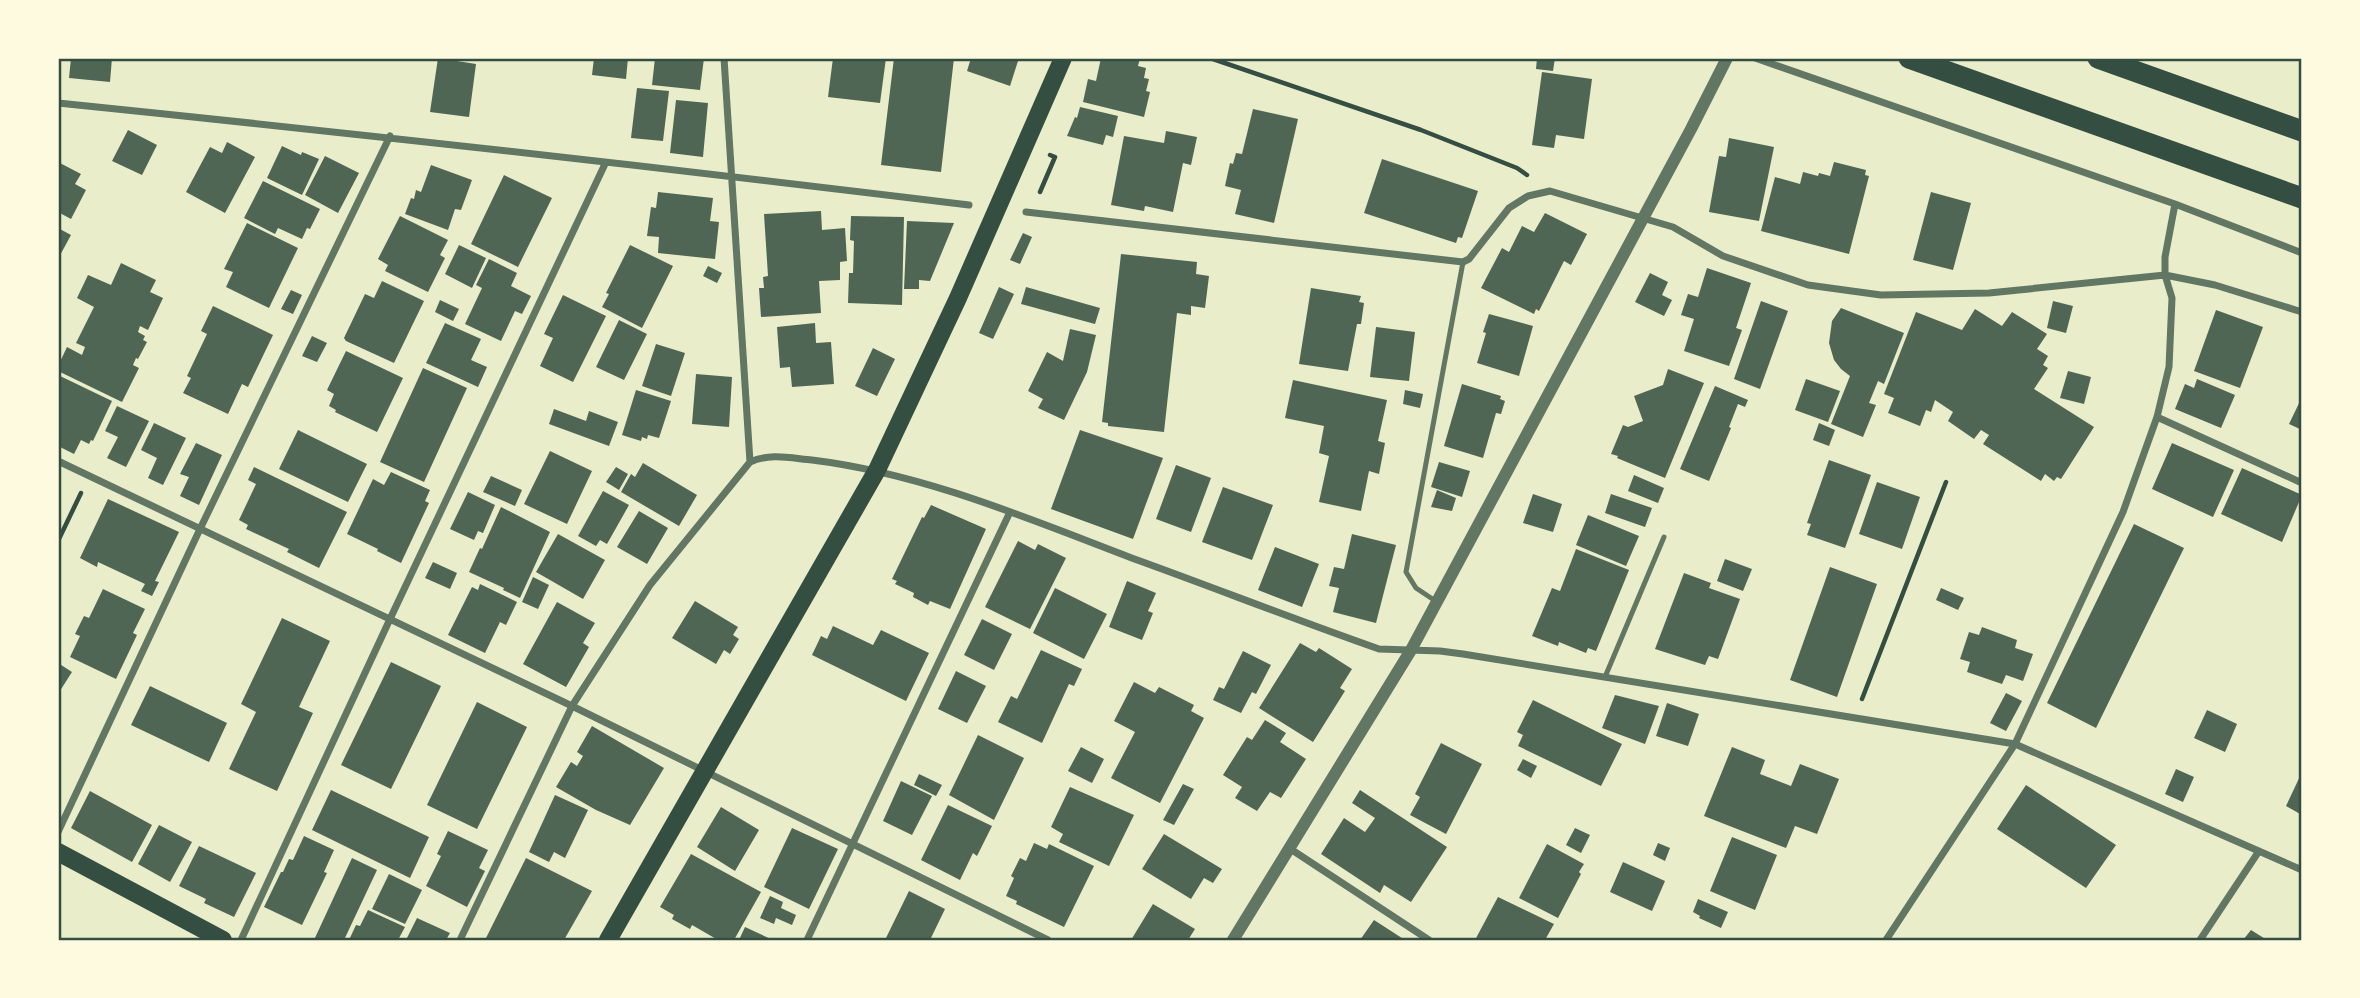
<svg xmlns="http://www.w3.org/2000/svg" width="2360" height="998" viewBox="0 0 2360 998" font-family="'Libre Baskerville',serif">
<rect width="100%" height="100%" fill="#e9edc9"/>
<path fill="#4f6655" d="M 71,58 L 112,58 L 110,82 L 69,78 Z
M 438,58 L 476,64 L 469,117 L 430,112 Z
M 594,58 L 628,58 L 626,79 L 592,75 Z
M 655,58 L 704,58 L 700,90 L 652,85 Z
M 833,58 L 886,58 L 880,103 L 828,97 Z
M 894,58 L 954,58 L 941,172 L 881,165 Z
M 971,58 L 1019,58 L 1010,86 L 967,71 Z
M 1101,58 L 1140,58 L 1138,66 L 1146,68 L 1144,78 L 1149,79 L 1146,91 L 1150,92 L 1144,117 L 1083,102 L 1088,79 L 1096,81 Z
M 1537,58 L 1555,58 L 1553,71 L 1536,69 Z
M 1542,72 L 1592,79 L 1584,139 L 1556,135 L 1554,148 L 1532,145 Z
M 637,88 L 669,91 L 663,141 L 631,138 Z
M 676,100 L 708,103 L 703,157 L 670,153 Z
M 1080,107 L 1118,116 L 1113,137 L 1106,135 L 1103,145 L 1067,136 L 1075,117 L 1077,118 Z
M 1253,109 L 1298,119 L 1274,223 L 1235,214 L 1241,190 L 1225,186 L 1230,163 L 1233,164 L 1236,153 L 1242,154 Z
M 128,130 L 157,145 L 142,175 L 112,161 Z
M 1166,131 L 1197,137 L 1191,165 L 1183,163 L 1173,212 L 1145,206 L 1144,211 L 1111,205 L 1124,136 L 1164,143 Z
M 1729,138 L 1774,147 L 1759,221 L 1709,212 L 1719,156 L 1726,157 Z
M 227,142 L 255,157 L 225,213 L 186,192 L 210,147 L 222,153 Z
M 282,146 L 301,155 L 302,152 L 319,159 L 302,195 L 267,178 Z
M 325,156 L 359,173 L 338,213 L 305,195 Z
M 1382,159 L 1478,191 L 1462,238 L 1458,237 L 1456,243 L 1364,213 Z
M 58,162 L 81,174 L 75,184 L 86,190 L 71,219 L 58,212 Z
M 1834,162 L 1866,170 L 1865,175 L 1869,176 L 1849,254 L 1761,231 L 1775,177 L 1800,184 L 1803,172 L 1818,176 L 1819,173 L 1830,176 Z
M 431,165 L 472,180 L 461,210 L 455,209 L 448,230 L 405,214 L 411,198 L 414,199 L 416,190 L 421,192 Z
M 504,175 L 552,198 L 518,267 L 471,244 Z
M 263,181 L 320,209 L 310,229 L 307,228 L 302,239 L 278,228 L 275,234 L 244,218 Z
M 658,192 L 713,198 L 710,221 L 719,222 L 715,259 L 658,253 L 659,237 L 647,236 L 651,207 L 656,208 Z
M 1931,192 L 1971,203 L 1953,270 L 1913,260 Z
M 821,211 L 822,230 L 845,228 L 847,261 L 840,262 L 840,280 L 819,281 L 821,313 L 761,317 L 759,288 L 764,288 L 763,277 L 768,276 L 764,214 Z
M 1545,213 L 1587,234 L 1571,265 L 1564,261 L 1539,311 L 1536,309 L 1534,314 L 1481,288 L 1502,248 L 1509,252 L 1522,226 L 1534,232 Z
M 400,216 L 448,240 L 440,255 L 445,258 L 428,292 L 385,271 L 388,265 L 378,259 Z
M 851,216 L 904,217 L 902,305 L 848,303 L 849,273 L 853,273 L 854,241 L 850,240 Z
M 907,221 L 954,223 L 930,281 L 919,280 L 919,289 L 904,289 Z
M 247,223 L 298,248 L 269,308 L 226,287 L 233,272 L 224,269 Z
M 58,228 L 71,235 L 58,259 Z
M 1023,233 L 1032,237 L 1020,264 L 1010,260 Z
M 459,245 L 486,258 L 472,288 L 445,274 Z
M 630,245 L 673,266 L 642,328 L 602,307 L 609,294 L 606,293 Z
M 1121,254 L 1197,262 L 1196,274 L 1209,276 L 1205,308 L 1191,306 L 1191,315 L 1177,313 L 1164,432 L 1108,426 L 1108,423 L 1102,422 Z
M 489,259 L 517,273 L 511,286 L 531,296 L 522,314 L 515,311 L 501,341 L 465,324 L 482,288 L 476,285 Z
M 121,263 L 156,280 L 150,292 L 163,298 L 148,330 L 140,326 L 138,332 L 145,336 L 143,340 L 147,342 L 138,359 L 136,358 L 133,365 L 139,368 L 122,402 L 58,371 L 58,366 L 67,347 L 82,355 L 85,347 L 76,343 L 94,307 L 77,298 L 88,275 L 111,285 Z
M 708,266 L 722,273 L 717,283 L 703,276 Z
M 1707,268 L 1751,283 L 1736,328 L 1742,330 L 1729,366 L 1684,351 L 1694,319 L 1681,315 L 1688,294 L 1698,297 Z
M 1650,273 L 1668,282 L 1662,295 L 1672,300 L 1664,316 L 1635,302 Z
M 382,281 L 424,301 L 394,363 L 346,341 L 344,338 L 365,294 L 374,298 Z
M 999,287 L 1014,294 L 993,339 L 979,333 Z
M 1026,287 L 1100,308 L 1095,324 L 1021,304 Z
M 1311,288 L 1361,296 L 1359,302 L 1364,303 L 1361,324 L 1357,324 L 1348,371 L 1299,364 Z
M 291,290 L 302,295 L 293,314 L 281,309 Z
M 563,295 L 606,316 L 573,382 L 540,366 L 553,338 L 544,334 Z
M 440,300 L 459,309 L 453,321 L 435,312 Z
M 1761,301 L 1788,311 L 1760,389 L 1734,379 Z
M 2053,301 L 2073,306 L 2066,333 L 2047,328 Z
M 213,306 L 273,335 L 248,387 L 242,384 L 228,414 L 183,393 L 191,378 L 187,376 L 207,334 L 201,331 Z
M 1841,308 L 1904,333 L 1884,384 L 1878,381 L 1869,403 L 1876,405 L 1863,437 L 1831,424 L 1850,376 L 1841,369 L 1834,360 L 1829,343 L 1832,321 Z
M 1975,309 L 2002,326 L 2012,312 L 2047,334 L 2037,349 L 2048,356 L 2043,365 L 2048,368 L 2034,389 L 2094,427 L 2061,479 L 2057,477 L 2054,481 L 2045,474 L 2041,481 L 1983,444 L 1989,435 L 1981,430 L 1974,439 L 1948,421 L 1953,412 L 1935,400 L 1931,412 L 1926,410 L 1920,426 L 1888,413 L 1894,398 L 1884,394 L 1916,312 L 1962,330 Z
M 2216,310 L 2263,327 L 2240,388 L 2194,371 Z
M 1489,314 L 1533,326 L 1519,376 L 1477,363 L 1486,333 L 1483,332 Z
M 619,320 L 647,334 L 624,380 L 596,367 Z
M 445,323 L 481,339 L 471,360 L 487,367 L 478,387 L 426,363 Z
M 815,323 L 816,343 L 831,342 L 834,384 L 792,387 L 790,367 L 780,368 L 777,327 Z
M 1376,327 L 1415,332 L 1409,381 L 1370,377 Z
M 1070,329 L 1096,335 L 1087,372 L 1064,420 L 1038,408 L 1043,399 L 1028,391 L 1047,352 L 1063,361 Z
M 312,336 L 327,343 L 317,362 L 302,356 Z
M 656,344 L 685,353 L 671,396 L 642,386 Z
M 873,348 L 895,359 L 877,396 L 855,386 Z
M 346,351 L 403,378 L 377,432 L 335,412 L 336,410 L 329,406 L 334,394 L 327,390 Z
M 423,368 L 467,388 L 424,482 L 380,462 Z
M 1668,369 L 1704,383 L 1665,478 L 1617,458 L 1618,456 L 1611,454 L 1623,425 L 1628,427 L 1643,421 L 1634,396 L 1663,385 Z
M 2068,371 L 2091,377 L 2084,404 L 2060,398 Z
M 696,374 L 732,377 L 729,427 L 692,424 Z
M 58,375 L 112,401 L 93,441 L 91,440 L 89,444 L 81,440 L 74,454 L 58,446 Z
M 1806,379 L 1840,391 L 1828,422 L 1795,410 Z
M 2197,379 L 2235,395 L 2221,428 L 2175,409 L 2185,384 L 2194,388 Z
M 1293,380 L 1387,400 L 1378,441 L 1385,443 L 1379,474 L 1369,471 L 1361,511 L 1319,502 L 1329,456 L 1319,453 L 1324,426 L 1285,418 Z
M 1462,384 L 1501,396 L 1500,399 L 1505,401 L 1501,414 L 1496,413 L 1483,458 L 1444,446 Z
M 1715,386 L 1748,400 L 1745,407 L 1738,404 L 1729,427 L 1731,428 L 1709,481 L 1680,469 Z
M 636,390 L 671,401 L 659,438 L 648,435 L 647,439 L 642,437 L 641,441 L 622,435 Z
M 1405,390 L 1423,394 L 1420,408 L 1403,404 Z
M 2302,397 L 2302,430 L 2289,424 Z
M 117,406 L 149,421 L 126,467 L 107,458 L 118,437 L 105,431 Z
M 554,409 L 586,421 L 589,411 L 618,422 L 609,446 L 549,424 Z
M 154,423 L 186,438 L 163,485 L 148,478 L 157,458 L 141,450 Z
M 1819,423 L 1835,430 L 1829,446 L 1813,440 Z
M 298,430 L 367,464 L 348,502 L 279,469 Z
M 1080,430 L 1163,458 L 1133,539 L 1051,509 Z
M 196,443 L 222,455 L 199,505 L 180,496 L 189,477 L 180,474 Z
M 2172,443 L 2234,470 L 2213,517 L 2152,489 Z
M 550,451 L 592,471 L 567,524 L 524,504 Z
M 1829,460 L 1871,475 L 1845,548 L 1807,535 L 1811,524 L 1807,523 Z
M 1439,462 L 1470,471 L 1462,497 L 1431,487 Z
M 643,463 L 697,495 L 679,526 L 621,492 L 631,474 L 635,477 Z
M 1176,465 L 1211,478 L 1191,532 L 1156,519 Z
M 254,467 L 347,512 L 319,568 L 287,552 L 289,549 L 246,529 L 248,525 L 239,520 L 256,484 L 248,480 Z
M 616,467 L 628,474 L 619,490 L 606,482 Z
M 2242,468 L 2302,495 L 2282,542 L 2221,514 Z
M 391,472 L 430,490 L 425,501 L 429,503 L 401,563 L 377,551 L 378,549 L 347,534 L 373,479 L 384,485 Z
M 1634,475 L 1664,488 L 1658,503 L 1628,491 Z
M 491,476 L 522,490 L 515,506 L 483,492 Z
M 1877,482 L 1920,497 L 1902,549 L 1859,534 Z
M 1223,487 L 1273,505 L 1252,560 L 1202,542 Z
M 1437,490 L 1456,498 L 1452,511 L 1431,507 Z
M 603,491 L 629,505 L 607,544 L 600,540 L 596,546 L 578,536 Z
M 468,492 L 495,505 L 483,533 L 478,531 L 474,540 L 450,529 Z
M 1533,494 L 1562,504 L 1553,532 L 1523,523 Z
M 1611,494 L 1652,508 L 1645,527 L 1605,513 Z
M 108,499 L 179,532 L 155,581 L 159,582 L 152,596 L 141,591 L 145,584 L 98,562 L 97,567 L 80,558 Z
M 931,505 L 986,529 L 950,609 L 930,601 L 928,605 L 913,597 L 914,593 L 895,584 L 897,581 L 892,579 L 922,517 L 924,518 Z
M 501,507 L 550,532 L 520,598 L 503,590 L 504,588 L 469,572 L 480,548 L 482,549 Z
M 639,511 L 668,528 L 647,564 L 617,547 Z
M 1588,515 L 1639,536 L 1626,566 L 1576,545 Z
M 2134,524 L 2184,548 L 2096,728 L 2047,703 Z
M 558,534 L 605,560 L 583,599 L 536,572 Z
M 1352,534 L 1396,545 L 1376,623 L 1333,612 L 1339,588 L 1329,586 L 1334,567 L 1344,569 Z
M 1018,541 L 1035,550 L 1038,544 L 1066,558 L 1030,629 L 985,607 Z
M 1275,547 L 1319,564 L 1302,607 L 1258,590 Z
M 1576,549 L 1629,570 L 1596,651 L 1588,648 L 1586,653 L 1559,642 L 1558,646 L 1532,636 L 1552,588 L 1560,591 Z
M 1725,559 L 1752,569 L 1743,591 L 1717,581 Z
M 433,562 L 457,573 L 450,589 L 425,578 Z
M 1830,567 L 1877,584 L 1837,697 L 1790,680 Z
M 1684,573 L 1711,583 L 1709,588 L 1740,599 L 1718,659 L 1709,656 L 1705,665 L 1655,649 Z
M 533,577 L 549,585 L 538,609 L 522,602 Z
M 1127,581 L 1156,593 L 1148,611 L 1153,613 L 1142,640 L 1109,627 Z
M 480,584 L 517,602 L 506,625 L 500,622 L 485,653 L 448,635 L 472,587 L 478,590 Z
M 1055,588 L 1107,614 L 1084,659 L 1033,633 Z
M 1941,588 L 1964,598 L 1958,610 L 1936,600 Z
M 103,589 L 145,609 L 133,633 L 137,635 L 116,679 L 70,657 L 80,636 L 75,634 L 84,616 L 89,618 Z
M 695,601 L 738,627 L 733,635 L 739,639 L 730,654 L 724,650 L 716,664 L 672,638 Z
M 557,602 L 595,623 L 583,643 L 589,647 L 566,687 L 523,664 Z
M 282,618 L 330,641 L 299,707 L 313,713 L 277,791 L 229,769 L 256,712 L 241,704 Z
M 982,619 L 1012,634 L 994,670 L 964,655 Z
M 833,626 L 873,645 L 881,630 L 929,653 L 906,701 L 812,655 L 821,636 L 827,639 Z
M 1982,627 L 2017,640 L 2015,648 L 2033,654 L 2023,681 L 2006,675 L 2002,684 L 1967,672 L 1970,662 L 1960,659 L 1969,632 L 1979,635 Z
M 1300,643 L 1316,652 L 1319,648 L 1352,669 L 1340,688 L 1345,691 L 1313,742 L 1259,708 Z
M 1041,650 L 1082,669 L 1074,686 L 1069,684 L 1042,743 L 998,722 L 1011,696 L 1017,699 Z
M 1243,651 L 1271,665 L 1256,694 L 1252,692 L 1241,713 L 1213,700 L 1219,687 L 1224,689 Z
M 391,662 L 441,686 L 391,789 L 341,765 Z
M 58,663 L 72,672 L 58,694 Z
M 956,671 L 986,686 L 967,723 L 938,709 Z
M 1134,682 L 1155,693 L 1159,687 L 1194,705 L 1191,711 L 1204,718 L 1160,803 L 1111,778 L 1135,732 L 1114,721 Z
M 150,686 L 227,723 L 209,762 L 131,725 Z
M 2006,693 L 2022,701 L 2006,731 L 1990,723 Z
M 1615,695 L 1659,706 L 1645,744 L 1602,728 Z
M 1533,700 L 1622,744 L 1601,786 L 1518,746 L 1523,735 L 1517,732 Z
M 477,702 L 527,727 L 477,829 L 427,805 Z
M 1667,703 L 1699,714 L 1688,746 L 1656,736 Z
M 2207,710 L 2237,724 L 2225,752 L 2194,738 Z
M 1265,720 L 1286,733 L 1280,742 L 1306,759 L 1281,798 L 1270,792 L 1257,811 L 1235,798 L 1242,787 L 1223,775 L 1247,737 L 1252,740 Z
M 592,726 L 664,768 L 630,825 L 596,810 L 556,787 L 571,762 L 577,766 L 583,756 L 577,752 Z
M 978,735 L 1024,758 L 994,820 L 949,795 Z
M 1441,743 L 1482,764 L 1446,834 L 1410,815 L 1420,797 L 1415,794 Z
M 1081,747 L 1104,759 L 1092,783 L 1068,771 Z
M 1732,747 L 1765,760 L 1760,774 L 1791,786 L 1800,764 L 1839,779 L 1817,834 L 1795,826 L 1786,848 L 1704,816 Z
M 1523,759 L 1537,766 L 1531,778 L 1517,770 Z
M 2176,769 L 2194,777 L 2183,802 L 2165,794 Z
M 2302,772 L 2302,815 L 2286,806 Z
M 919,774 L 942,785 L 936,796 L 914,785 Z
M 901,781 L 932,796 L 912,835 L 883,821 Z
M 1183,784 L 1194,789 L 1174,825 L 1163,820 Z
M 2026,785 L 2116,845 L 2086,888 L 1997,829 Z
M 1070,787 L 1134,815 L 1109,866 L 1059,842 L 1063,834 L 1051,827 Z
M 331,790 L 429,837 L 410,878 L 312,830 Z
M 1360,790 L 1447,847 L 1411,902 L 1384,885 L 1380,893 L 1321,854 L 1344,818 L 1365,832 L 1375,818 L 1352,803 Z
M 90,791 L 152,825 L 132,862 L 71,828 Z
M 555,795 L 588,810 L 565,858 L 554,852 L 549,862 L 529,852 Z
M 948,805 L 992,826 L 977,856 L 973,853 L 960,880 L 921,860 Z
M 721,807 L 759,830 L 735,871 L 697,847 Z
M 159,825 L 192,842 L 170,882 L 138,864 Z
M 792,828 L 838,849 L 809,909 L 764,887 Z
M 1575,828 L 1590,835 L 1581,853 L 1566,845 Z
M 448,831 L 488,850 L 479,868 L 485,871 L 467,907 L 426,886 L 441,856 L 437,854 Z
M 1164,834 L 1222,869 L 1213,883 L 1204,878 L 1191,899 L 1142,869 Z
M 304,836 L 334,850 L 324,872 L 327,873 L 302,925 L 264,907 L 281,872 L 283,872 L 289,859 L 293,860 Z
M 1732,837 L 1777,855 L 1755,910 L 1710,891 Z
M 1034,843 L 1047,849 L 1049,844 L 1094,866 L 1064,927 L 1016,904 L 1017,901 L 1006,896 L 1014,878 L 1011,876 L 1020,858 L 1026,861 Z
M 1658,843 L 1670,848 L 1665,861 L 1653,855 Z
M 1547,844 L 1584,864 L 1579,872 L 1581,874 L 1558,918 L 1519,898 Z
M 199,846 L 256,873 L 234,917 L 204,903 L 206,899 L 179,886 Z
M 691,854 L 761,892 L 734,940 L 718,940 L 692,925 L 690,929 L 672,919 L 674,915 L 660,907 Z
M 352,858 L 377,870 L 344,940 L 314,940 Z
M 526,858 L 592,891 L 564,940 L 485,940 Z
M 1623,862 L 1665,881 L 1652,911 L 1610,892 Z
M 389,874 L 422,890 L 405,924 L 372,909 Z
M 909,891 L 945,909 L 930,940 L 885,940 Z
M 770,896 L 783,902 L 781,908 L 796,915 L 792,925 L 776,918 L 774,924 L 760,918 Z
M 1498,897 L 1554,924 L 1545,940 L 1475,940 Z
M 1698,899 L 1728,912 L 1721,928 L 1699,918 L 1700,916 L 1693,912 Z
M 1153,904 L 1195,929 L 1188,940 L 1131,940 Z
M 368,910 L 405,927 L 398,940 L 349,940 L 356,925 L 360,926 Z
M 417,918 L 450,933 L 446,940 L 406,940 Z
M 1374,920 L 1405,940 L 1360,940 Z
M 745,927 L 773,940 L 739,940 Z
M 2251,930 L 2267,940 L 2243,940 Z"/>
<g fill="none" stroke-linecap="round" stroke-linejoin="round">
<path stroke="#344e41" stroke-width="4.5" d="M 1210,58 L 1421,130 L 1517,168 L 1527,175
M 1040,192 L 1055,157 L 1050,155
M 58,541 L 81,493
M 1862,699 L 1946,482"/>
<path stroke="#617663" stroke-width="5" d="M 1437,602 L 1416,588 L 1406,572 L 1463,262
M 1605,677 L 1664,537"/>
<path stroke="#617663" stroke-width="7" d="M 724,58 L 750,462
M 1755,58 L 2175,204 L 2302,253
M 58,103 C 362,134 666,168 969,205
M 1026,212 L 1463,262 L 1469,259 L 1509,208 L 1528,196 L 1550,191 L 1673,227 L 1723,256 L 1808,285 L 1881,295 L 1989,293 L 2165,275 L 2215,285 L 2302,312
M 2157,417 L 2302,483
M 58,461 L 572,706 L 1048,940
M 58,832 L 200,529 L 390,136
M 1289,848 L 1429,940
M 241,940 L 390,619 L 605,164
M 460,940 L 572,706 L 650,585 L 750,462 C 770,453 790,458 812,460 C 926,474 1034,521 1140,561 C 1220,590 1299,621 1379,649 L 1440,651 L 1463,654 L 2015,744 L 2302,870
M 807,940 L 1010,512
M 1886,940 L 2015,744 L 2123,512 L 2157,417 L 2169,367 L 2172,298 L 2165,275 L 2165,257 L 2175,204
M 2200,940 L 2259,851"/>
<path stroke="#617663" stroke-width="12" d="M 1233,940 L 1411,650 L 1691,129 L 1727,58"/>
<path stroke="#344e41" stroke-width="18" d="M 58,852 L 223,940
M 608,940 L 877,470 L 958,298 L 1063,58"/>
<path stroke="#344e41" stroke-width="21" d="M 1909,58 L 2302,198
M 2098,58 L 2302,131"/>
</g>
<rect width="2360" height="998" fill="none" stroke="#fefae0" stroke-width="119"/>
<rect x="60" y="60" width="2240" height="879" fill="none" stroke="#344e41" stroke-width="2.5"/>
</svg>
